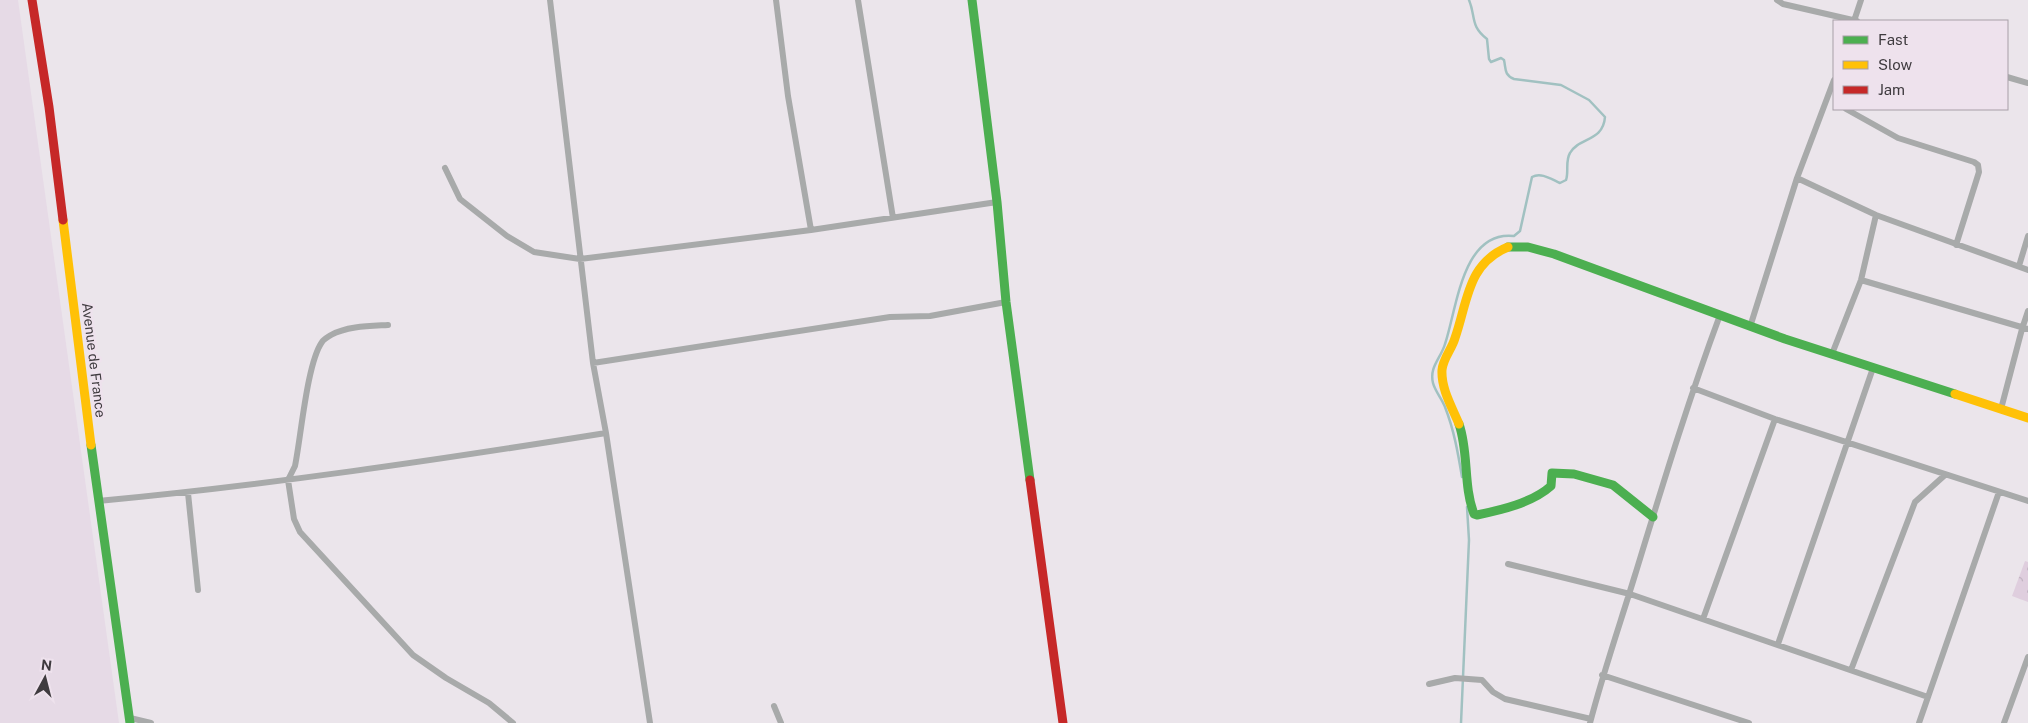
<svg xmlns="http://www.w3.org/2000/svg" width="2028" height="723" viewBox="0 0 2028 723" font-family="'Public Sans',sans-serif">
<defs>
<pattern id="forest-crowns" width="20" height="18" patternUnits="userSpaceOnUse" patternTransform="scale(1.25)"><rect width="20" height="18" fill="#dfcede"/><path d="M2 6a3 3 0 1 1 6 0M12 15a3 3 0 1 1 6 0" fill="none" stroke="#c0b2c0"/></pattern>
</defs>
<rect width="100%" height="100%" fill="#ebe5eb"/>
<path fill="#e6dae6" d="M 0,0 L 18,0 L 119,723 L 0,723 Z"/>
<path fill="url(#forest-crowns)" d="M 2025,561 L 2028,562 L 2028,602 L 2012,596 Z"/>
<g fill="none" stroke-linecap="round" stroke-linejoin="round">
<path stroke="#a1c1c1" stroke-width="2.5" d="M 1462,477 C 1458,453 1454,430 1445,407 C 1442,399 1435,391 1433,383 C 1429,367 1441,358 1445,344 C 1457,309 1462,230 1514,236 L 1520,231 L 1532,177 C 1541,172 1551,179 1560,183 L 1566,180 C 1569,172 1565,161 1570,153 C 1579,137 1603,142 1605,117 L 1589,100 L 1561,85 L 1514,79 C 1504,75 1506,69 1504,60 L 1501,58 L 1491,62 L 1489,59 L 1487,39 C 1470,26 1476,17 1469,0
M 1461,723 L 1469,540 L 1467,507"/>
<path stroke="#a8aaaa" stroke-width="6" d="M 550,0 L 593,363 L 606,433 L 650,723
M 776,0 L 788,96 L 811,230
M 858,0 L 893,218
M 1777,0 L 1783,4 L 1857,21
M 1854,21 L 1861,0
M 2007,77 L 2028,83
M 1846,109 L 1898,138 L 1974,162 L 1978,165 L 1979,172 L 1956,245
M 445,168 L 460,199 L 507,236 L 534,252 L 580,259 L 811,230 L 997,202
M 1797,178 L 1876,215 L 2028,270
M 2019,266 L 2028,236
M 1861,280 L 2028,329
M 388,325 C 370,326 347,326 331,335 C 328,337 324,339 322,342 C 307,363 301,437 295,466 L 288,480 L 294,519 L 300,532 L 413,655 L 446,678 L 489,703 L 513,723
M 1750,327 L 1797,178 L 1834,80
M 1832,354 L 1861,280 L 1876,215
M 593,363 L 890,317 L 930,316 L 1006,302
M 1693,388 L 1775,419 L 2028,501
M 2001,409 L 2022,329 L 2028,311
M 188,493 L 198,590
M 98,501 C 268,485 437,460 606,433
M 1508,564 L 1630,594 L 1928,697
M 1703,619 L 1775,419
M 1778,644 L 1873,368
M 1851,670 L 1915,502 L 1945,475
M 1602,675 L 1749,723
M 1429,684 L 1455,678 L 1482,680 L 1493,692 L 1505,699 L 1591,719
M 774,706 L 781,723
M 130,718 L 151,723
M 1590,723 C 1603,673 1620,624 1635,575 C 1662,487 1688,401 1720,315
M 1919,723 L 1999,492
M 2004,723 L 2028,657"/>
<path stroke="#4caf50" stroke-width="9" d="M 972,0 L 997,202 L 1006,302 L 1030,480
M 1508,247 L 1528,247 L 1554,254 L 1785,339 L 1955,394
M 1459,424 C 1469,453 1463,485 1474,514 L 1477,515 C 1501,510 1532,503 1551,486 L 1552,473 L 1574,474 L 1613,485 L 1653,517
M 91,445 L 130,723"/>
<path stroke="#ffc107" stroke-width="9" d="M 63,220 L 91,445
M 1955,394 L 2028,418
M 1459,424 C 1452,407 1441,389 1442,370 C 1443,358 1452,349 1455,338 C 1468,301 1467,264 1508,247"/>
<path stroke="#c62828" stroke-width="9" d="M 32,0 L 49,107 L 63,220
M 1030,480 L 1063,723"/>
</g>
<g text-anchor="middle" stroke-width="5" stroke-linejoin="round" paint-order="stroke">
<g font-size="14" fill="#3f3b3f" stroke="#eee2ed">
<text transform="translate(94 360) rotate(83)" y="5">Avenue de France</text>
</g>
</g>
<rect x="1833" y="20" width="175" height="90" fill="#eee2ed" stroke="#a89fa7"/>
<rect x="1843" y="36" width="25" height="8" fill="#4caf50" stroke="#a89fa7"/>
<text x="1878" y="45" font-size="15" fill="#3f3b3f">Fast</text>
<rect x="1843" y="61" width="25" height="8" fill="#ffc107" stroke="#a89fa7"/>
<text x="1878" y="70" font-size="15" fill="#3f3b3f">Slow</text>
<rect x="1843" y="86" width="25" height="8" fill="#c62828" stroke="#a89fa7"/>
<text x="1878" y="95" font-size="15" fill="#3f3b3f">Jam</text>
<g transform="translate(45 678) rotate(7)" stroke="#eee2ed" stroke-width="4" paint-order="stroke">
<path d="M0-4L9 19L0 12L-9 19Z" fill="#3f3b3f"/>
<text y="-8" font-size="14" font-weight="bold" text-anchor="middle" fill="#3f3b3f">N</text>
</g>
</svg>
